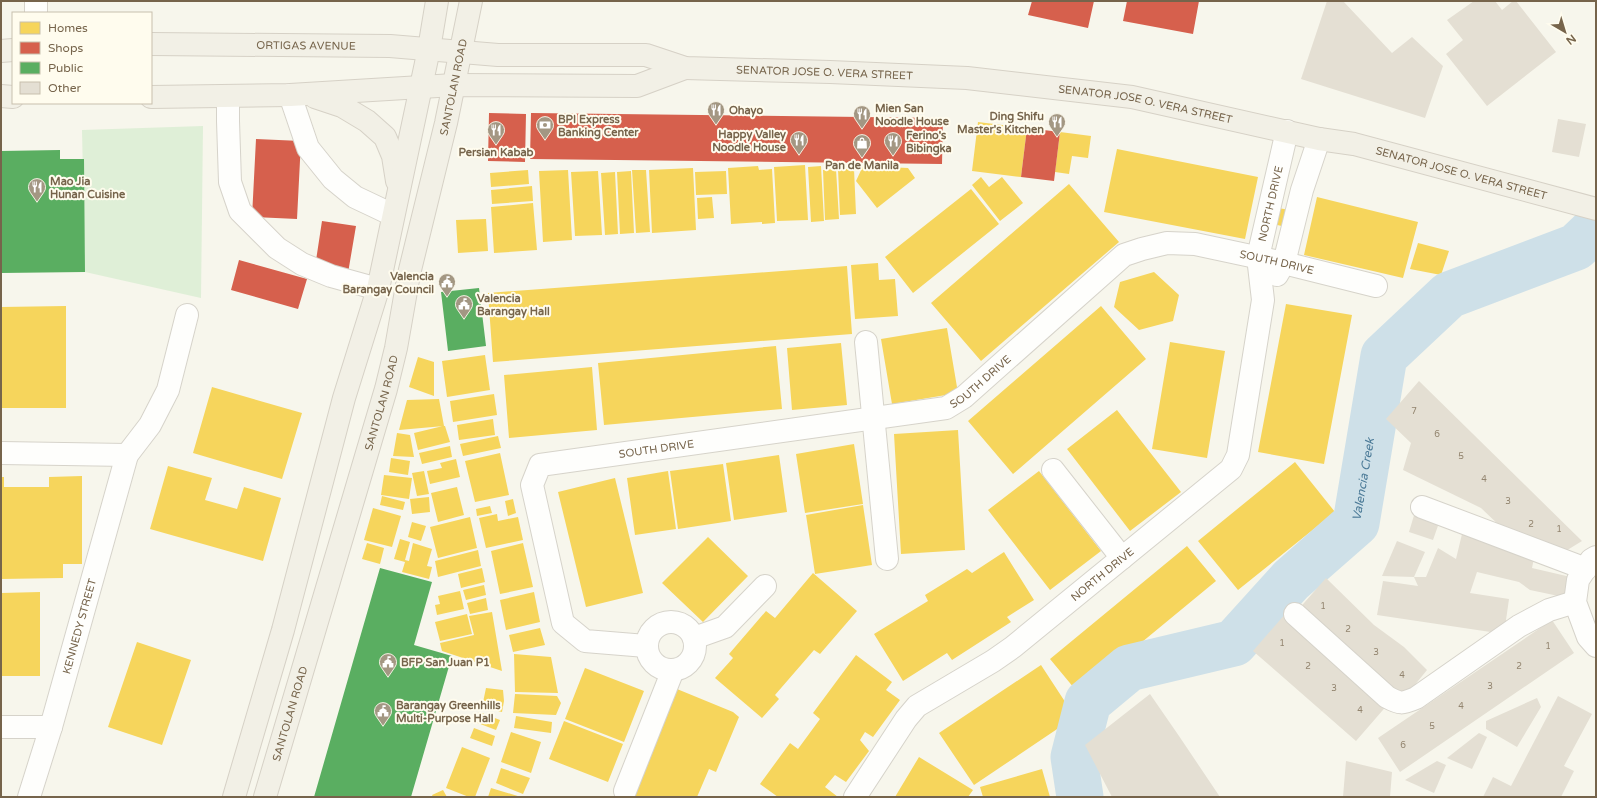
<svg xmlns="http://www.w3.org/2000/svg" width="1597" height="798" viewBox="0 0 1597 798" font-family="'Varela Round',sans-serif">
<rect width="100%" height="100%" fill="#f7f6ec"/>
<path fill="#dfefd7" d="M 203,126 L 201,298 L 85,272 L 82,130 Z"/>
<path fill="#f6d55c" d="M 978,122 L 1027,128 L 1021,177 L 972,171 Z
M 1060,132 L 1091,136 L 1088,158 L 1072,156 L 1069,174 L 1055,172 Z
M 1117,149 L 1258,177 L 1245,239 L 1104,212 Z
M 805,165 L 808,220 L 777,221 L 774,167 Z
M 758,166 L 759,170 L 772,169 L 775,223 L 762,224 L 762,222 L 731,224 L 728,168 Z
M 821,166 L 824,221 L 811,222 L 808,167 Z
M 863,166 L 908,168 L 915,178 L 877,208 L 856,181 Z
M 693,168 L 696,230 L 652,233 L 649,170 Z
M 836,169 L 839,219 L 825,220 L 823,170 Z
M 838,169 L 854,169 L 856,214 L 840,215 Z
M 528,170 L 529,184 L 491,187 L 490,173 Z
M 568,170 L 572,240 L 543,242 L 539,171 Z
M 632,170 L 646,170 L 650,232 L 636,233 Z
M 598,171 L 602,235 L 575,236 L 571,172 Z
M 631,171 L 634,233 L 620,234 L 617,172 Z
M 726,171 L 727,194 L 696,195 L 695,172 Z
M 615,172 L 618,234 L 605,235 L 601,173 Z
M 981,177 L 989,187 L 1002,177 L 1023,203 L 1000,221 L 972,185 Z
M 1069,184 L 1119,242 L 981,361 L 931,303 Z
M 532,186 L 533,201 L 492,204 L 491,190 Z
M 971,189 L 999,224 L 913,293 L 885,257 Z
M 712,197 L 714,218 L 698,219 L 697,198 Z
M 1317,197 L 1418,222 L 1403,278 L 1304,255 Z
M 533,203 L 537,250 L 494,253 L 491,207 Z
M 1278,208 L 1290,210 L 1286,227 L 1273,224 Z
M 486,219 L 488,251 L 458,253 L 456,220 Z
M 1418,243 L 1449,251 L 1441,275 L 1410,269 Z
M 878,263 L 879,280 L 895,279 L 898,316 L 855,319 L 851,265 Z
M 847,266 L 852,334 L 493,362 L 488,293 Z
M 1154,272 L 1179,295 L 1173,321 L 1139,330 L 1114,307 L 1120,282 Z
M 1286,304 L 1352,315 L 1324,464 L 1258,452 Z
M 66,306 L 66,408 L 1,408 L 1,307 Z
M 1101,306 L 1146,359 L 1013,474 L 968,421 Z
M 947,328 L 958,393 L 892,404 L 881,339 Z
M 1170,342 L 1225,351 L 1207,458 L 1152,449 Z
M 841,343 L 847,405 L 792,410 L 787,348 Z
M 776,346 L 782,409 L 604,425 L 598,363 Z
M 485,355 L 490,390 L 447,397 L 442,361 Z
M 418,357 L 434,362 L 434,396 L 409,387 Z
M 592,367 L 597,430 L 509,438 L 504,375 Z
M 212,387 L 302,413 L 282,479 L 193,453 Z
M 494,394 L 497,415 L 453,422 L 450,401 Z
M 439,399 L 444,426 L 399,430 L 407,400 Z
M 1117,410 L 1181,492 L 1130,531 L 1067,449 Z
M 493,419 L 495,435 L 459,440 L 457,425 Z
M 443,426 L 445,426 L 450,442 L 418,450 L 414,433 Z
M 958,430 L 965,550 L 901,554 L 894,434 Z
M 397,433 L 410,435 L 414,457 L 393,456 Z
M 498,436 L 501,448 L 463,456 L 460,444 Z
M 854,444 L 863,504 L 805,513 L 796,454 Z
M 450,446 L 452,457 L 422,464 L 419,453 Z
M 500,453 L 509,495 L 475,502 L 465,461 Z
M 779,455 L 787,512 L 734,520 L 726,463 Z
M 391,458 L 410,461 L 408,475 L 389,472 Z
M 456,459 L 460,477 L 430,484 L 427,471 L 442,468 L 440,463 Z
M 1295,462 L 1335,512 L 1238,590 L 1198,541 Z
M 723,464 L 731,521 L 678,529 L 670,471 Z
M 168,466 L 212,478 L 205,500 L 237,509 L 244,487 L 281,498 L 263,561 L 150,529 Z
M 424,471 L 429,494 L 417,496 L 412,473 Z
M 668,471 L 676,529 L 635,535 L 627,478 Z
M 1039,471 L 1101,551 L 1050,590 L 988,510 Z
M 384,475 L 412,478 L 409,499 L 381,495 Z
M 82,476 L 82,564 L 63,564 L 63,578 L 1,579 L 1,477 L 4,477 L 4,487 L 49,487 L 49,477 Z
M 615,478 L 643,593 L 586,607 L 558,492 Z
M 457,487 L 464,515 L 438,522 L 431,493 Z
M 382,496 L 405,502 L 403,510 L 380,505 Z
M 429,497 L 430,512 L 412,514 L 410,499 Z
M 513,499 L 516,513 L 508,516 L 505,501 Z
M 863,505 L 872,565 L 815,574 L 806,515 Z
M 490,506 L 492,513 L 477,516 L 476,509 Z
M 373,508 L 401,516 L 392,547 L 364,540 Z
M 497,514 L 498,521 L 518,517 L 523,540 L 486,548 L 479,518 Z
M 470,517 L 477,548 L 438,558 L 430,527 Z
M 412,522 L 426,526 L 421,541 L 408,537 Z
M 708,537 L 748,576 L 703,622 L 662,583 Z
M 400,539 L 410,542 L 405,560 L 409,561 L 413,543 L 432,549 L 427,566 L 432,567 L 429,579 L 402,572 L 405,562 L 394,559 Z
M 367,543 L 384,548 L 380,564 L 362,559 Z
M 523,543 L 533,587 L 500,594 L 491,551 Z
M 1187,546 L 1216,581 L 1079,694 L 1050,659 Z
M 478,550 L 481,566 L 438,577 L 435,561 Z
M 1004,552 L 1034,600 L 1007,617 L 1011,622 L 952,660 L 947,653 L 903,681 L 874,634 L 928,601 L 925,595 L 967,569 L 972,573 Z
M 482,568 L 485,582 L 461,588 L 458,574 Z
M 813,573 L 857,611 L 820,654 L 814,650 L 775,695 L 779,699 L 762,718 L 715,678 L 733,658 L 729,654 L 766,611 L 775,618 Z
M 484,585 L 486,595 L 466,600 L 463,590 Z
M 460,591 L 464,609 L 437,615 L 435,605 L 440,604 L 438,596 Z
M 40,592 L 40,676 L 1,676 L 1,593 Z
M 534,592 L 540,622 L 506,630 L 500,600 Z
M 486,598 L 488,610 L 470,614 L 467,603 Z
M 492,612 L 502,671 L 442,651 L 440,643 L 474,635 L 469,616 Z
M 467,614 L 472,634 L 440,641 L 435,622 Z
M 540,628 L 545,645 L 513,652 L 509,635 Z
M 137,642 L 191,660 L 162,745 L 108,727 Z
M 514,654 L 551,657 L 558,693 L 515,692 Z
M 856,655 L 892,682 L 886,690 L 900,700 L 873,737 L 865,732 L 860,740 L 869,751 L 846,782 L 835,775 L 825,787 L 838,797 L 778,797 L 760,784 L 790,743 L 798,749 L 820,719 L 813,713 Z
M 1041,665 L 1075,717 L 974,785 L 939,733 Z
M 585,668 L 644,691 L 624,742 L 565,719 Z
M 486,688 L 503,690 L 504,701 L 502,712 L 482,707 Z
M 677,689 L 733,712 L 739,717 L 716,772 L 709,769 L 697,797 L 632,797 Z
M 515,694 L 557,696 L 561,703 L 556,715 L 513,713 Z
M 479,712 L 500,720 L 496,730 L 475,722 Z
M 516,716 L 552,722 L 551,733 L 514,728 Z
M 564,721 L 623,744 L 608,782 L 549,759 Z
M 474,728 L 495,736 L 492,746 L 470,738 Z
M 511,732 L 541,742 L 531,773 L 501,762 Z
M 462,747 L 490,758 L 475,797 L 469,797 L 446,788 Z
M 919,757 L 973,790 L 968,797 L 895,797 Z
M 501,768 L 530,778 L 523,794 L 496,783 Z
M 1042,769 L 1050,797 L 983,797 L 980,787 Z
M 491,788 L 521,797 L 488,797 Z
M 443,790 L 447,797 L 433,797 L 432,795 Z"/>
<path fill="#d6604d" d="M 1032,1 L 1094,1 L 1088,28 L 1028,15 Z
M 1127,1 L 1199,1 L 1193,34 L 1123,21 Z
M 489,113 L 526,114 L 525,162 L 488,161 Z
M 531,113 L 943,118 L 942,164 L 530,159 Z
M 1027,128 L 1060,132 L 1054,181 L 1021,177 Z
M 256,139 L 301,141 L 297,219 L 252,217 Z
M 322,221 L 356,226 L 348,273 L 315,267 Z
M 239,260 L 307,279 L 298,309 L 231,290 Z"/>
<path fill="#5aae61" d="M 60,150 L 60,159 L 84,159 L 85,272 L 1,273 L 1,151 Z
M 479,288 L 486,346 L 448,351 L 441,292 Z
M 380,568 L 432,582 L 414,645 L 452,656 L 411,797 L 314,797 Z"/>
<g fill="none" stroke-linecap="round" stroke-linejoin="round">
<path stroke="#cee0e8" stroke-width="47" id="s1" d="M 1080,797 L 1074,757 L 1088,702 L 1129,668 L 1234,643 L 1291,580 L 1356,523 L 1384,356 L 1449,295 L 1576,247 L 1596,228"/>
</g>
<path fill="#e4dfd3" d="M 1327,1 L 1343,1 L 1392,53 L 1412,37 L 1443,66 L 1425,118 L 1301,79 Z
M 1474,1 L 1495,1 L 1502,10 L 1513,1 L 1516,1 L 1556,52 L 1487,106 L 1446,54 L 1463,40 L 1447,20 Z
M 1558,119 L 1586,124 L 1579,157 L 1552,152 Z
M 1419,381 L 1582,541 L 1556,557 L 1535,553 L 1532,568 L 1575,578 L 1568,598 L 1530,590 L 1519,582 L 1477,572 L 1470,593 L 1509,599 L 1504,634 L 1377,615 L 1383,581 L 1418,586 L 1414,577 L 1426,577 L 1438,548 L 1456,559 L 1462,534 L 1523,548 L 1481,508 L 1403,470 L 1411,443 L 1386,419 Z
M 1415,512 L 1440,520 L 1433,540 L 1409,532 Z
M 1397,541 L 1425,552 L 1414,577 L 1382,576 Z
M 1326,578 L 1374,625 L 1404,647 L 1427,670 L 1401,702 L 1297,611 Z
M 1286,613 L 1389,703 L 1356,741 L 1253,651 Z
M 1552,620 L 1574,653 L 1400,772 L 1378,738 Z
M 1150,694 L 1179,736 L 1220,797 L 1112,797 L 1085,745 Z
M 1558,696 L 1592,714 L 1564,766 L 1574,771 L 1561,797 L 1483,797 L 1493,777 L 1511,786 Z
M 1537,698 L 1541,707 L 1517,747 L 1486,729 L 1486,721 Z
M 1479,733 L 1487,737 L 1472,769 L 1447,758 Z
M 1346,761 L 1392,772 L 1390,797 L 1343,797 Z
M 1437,761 L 1446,765 L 1434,793 L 1405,780 Z"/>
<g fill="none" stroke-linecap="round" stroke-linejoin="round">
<g stroke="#d6d3ca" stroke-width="24">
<g id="minor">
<path d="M 36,13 L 36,1"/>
<path d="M 290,95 L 308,148 L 333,179 L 355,197 L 393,215"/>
<path d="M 228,96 L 228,121 L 230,182 L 240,211 L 277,248 L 302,264 L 331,276 L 378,289"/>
<path d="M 1277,275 L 1284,263 L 1302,190 L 1319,139"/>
<path d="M 866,342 L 887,559"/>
<path d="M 1,453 L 127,455"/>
<path d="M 1053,470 L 1122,558"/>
<path d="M 1422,507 L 1586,569"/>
<path d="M 1596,557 L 1591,560 L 1578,580 L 1575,602 L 1588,637 L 1596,646"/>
<path d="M 1295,614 L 1387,697 C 1400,704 1402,704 1416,698 L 1519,626 L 1549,610 L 1575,602"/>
<circle cx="671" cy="646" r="24"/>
<path d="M 694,638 L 725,627 L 765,586"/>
<path id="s2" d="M 646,646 L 585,641 L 563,623 L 532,485 L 540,465 L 946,408 L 964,397 L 1124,255 L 1142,249 L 1167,243 L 1195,244 L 1284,263 L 1376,286"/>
<path d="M 1,727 L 51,727"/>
<path d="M 625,791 L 673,670"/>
<path id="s3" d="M 29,797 L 51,727 L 127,455 L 150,425 L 168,390 L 187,315"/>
<path id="s4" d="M 855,797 L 906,719 L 917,706 L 993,661 L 1013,647 L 1231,469 L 1238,455 L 1263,300 L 1258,257 L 1287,131"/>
</g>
</g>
<g stroke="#d6d1c6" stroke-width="24">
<g id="major">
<path id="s5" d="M 151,44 L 390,46 L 498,55 L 646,55 L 685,68 L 830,72 L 967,78 L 1132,97 L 1319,139 L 1354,144 L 1596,209"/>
<path d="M 1,51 L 13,50"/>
<path d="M 1,96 L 13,97"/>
<path d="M 151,97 L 290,95 L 454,85 L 637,86 L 685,68"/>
<path d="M 315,97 L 342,106 L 367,121 L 385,137 L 393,156 L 397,181"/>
<path d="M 234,797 L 283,630 L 344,398 L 378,289 L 429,49 L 437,1"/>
<path id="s6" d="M 265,797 L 386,389 L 396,348 L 409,274 L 446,123 L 471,1"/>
</g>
</g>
<use href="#minor" stroke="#fefefc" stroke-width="22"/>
<use href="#major" stroke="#f2f0e6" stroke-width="22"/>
</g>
<defs>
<g id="restaurant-pin" transform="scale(0.9)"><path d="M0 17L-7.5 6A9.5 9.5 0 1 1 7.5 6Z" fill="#a39783" stroke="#fffcee"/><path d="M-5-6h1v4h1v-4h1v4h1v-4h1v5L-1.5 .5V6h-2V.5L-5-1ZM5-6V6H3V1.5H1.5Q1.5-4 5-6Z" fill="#fff"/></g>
<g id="bank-pin" transform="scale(0.9)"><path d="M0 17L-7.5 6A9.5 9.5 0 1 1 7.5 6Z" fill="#a39783" stroke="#fffcee"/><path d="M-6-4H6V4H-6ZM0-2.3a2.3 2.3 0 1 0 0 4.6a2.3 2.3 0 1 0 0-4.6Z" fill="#fff"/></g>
<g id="shop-pin" transform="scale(0.9)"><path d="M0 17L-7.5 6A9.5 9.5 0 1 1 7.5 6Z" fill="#a39783" stroke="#fffcee"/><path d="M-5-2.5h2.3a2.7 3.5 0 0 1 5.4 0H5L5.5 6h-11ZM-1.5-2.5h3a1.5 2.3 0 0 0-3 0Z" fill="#fff"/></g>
<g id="civic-pin" transform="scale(0.9)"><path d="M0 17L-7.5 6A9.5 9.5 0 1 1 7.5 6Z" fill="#a39783" stroke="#fffcee"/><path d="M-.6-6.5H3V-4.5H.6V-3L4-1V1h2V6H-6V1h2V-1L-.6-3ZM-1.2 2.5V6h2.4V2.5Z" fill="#fff"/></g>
</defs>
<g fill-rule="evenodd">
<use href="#restaurant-pin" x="716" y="110"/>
<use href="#restaurant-pin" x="862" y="114"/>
<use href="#restaurant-pin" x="1057" y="122"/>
<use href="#bank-pin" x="545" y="125"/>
<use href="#restaurant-pin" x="496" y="130"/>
<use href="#restaurant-pin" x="799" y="140"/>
<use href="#restaurant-pin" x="893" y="141"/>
<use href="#shop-pin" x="862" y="143"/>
<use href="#restaurant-pin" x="37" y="187"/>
<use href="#civic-pin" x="447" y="282"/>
<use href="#civic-pin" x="464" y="304"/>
<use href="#civic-pin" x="388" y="662"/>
<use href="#civic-pin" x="383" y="711"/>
</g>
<g text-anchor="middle" stroke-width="4" stroke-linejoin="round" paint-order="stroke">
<g font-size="9" fill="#93856f">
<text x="1414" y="414">7</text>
<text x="1437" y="437">6</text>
<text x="1461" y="459">5</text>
<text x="1484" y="482">4</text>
<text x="1508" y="504">3</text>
<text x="1531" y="527">2</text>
<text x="1559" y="532">1</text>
<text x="1323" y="609">1</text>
<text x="1348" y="632">2</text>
<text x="1282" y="646">1</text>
<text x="1548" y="649">1</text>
<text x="1376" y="655">3</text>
<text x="1308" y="669">2</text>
<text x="1519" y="669">2</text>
<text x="1402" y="678">4</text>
<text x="1490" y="689">3</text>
<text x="1334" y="691">3</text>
<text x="1461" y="709">4</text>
<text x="1360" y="713">4</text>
<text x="1432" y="729">5</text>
<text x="1403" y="748">6</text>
</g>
<g font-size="11" fill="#76644b" stroke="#fffcee">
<text dy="4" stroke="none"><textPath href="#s5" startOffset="155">ORTIGAS AVENUE</textPath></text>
<text dy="4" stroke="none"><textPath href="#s5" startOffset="676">SENATOR JOSE O. VERA STREET</textPath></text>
<text dy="4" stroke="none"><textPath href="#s6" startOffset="735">SANTOLAN ROAD</textPath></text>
<text dy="4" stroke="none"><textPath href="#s5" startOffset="999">SENATOR JOSE O. VERA STREET</textPath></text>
<text dy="4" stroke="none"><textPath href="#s5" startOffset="1323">SENATOR JOSE O. VERA STREET</textPath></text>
<text dy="4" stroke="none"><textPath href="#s4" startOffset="775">NORTH DRIVE</textPath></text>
<text dy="4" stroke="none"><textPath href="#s2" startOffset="1054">SOUTH DRIVE</textPath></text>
<text dy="4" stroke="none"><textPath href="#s2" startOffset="706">SOUTH DRIVE</textPath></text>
<text dy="4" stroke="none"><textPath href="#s6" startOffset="411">SANTOLAN ROAD</textPath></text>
<text dy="4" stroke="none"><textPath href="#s2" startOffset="370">SOUTH DRIVE</textPath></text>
<text dy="4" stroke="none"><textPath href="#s4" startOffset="338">NORTH DRIVE</textPath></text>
<text dy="4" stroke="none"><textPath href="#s3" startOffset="178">KENNEDY STREET</textPath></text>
<text dy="4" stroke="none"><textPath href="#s6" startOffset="87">SANTOLAN ROAD</textPath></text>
</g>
<g font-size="11" font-weight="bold" fill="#76644b" stroke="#fffcee" text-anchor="start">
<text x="875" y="112">Mien San<tspan x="875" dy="13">Noodle House</tspan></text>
<text x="729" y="114">Ohayo</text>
<text x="1044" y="120" text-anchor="end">Ding Shifu<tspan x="1044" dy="13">Master's Kitchen</tspan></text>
<text x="558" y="123">BPI Express<tspan x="558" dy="13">Banking Center</tspan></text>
<text x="786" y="138" text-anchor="end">Happy Valley<tspan x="786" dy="13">Noodle House</tspan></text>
<text x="906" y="139">Ferino's<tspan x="906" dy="13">Bibingka</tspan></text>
<text x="496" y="156" text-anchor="middle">Persian Kabab</text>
<text x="862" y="169" text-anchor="middle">Pan de Manila</text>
<text x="50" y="185">Mao Jia<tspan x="50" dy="13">Hunan Cuisine</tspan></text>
<text x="434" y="280" text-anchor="end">Valencia<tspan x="434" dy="13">Barangay Council</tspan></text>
<text x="477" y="302">Valencia<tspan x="477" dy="13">Barangay Hall</tspan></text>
<text x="401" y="666">BFP San Juan P1</text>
<text x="396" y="709">Barangay Greenhills<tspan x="396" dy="13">Multi-Purpose Hall</tspan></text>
</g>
<g font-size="12" font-style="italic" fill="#4b7a97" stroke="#fffcee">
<text dy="4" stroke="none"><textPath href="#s1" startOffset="474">Valencia Creek</textPath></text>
</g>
</g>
<rect width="1597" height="798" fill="none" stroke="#76644b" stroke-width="4"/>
<rect x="12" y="12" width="140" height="92" fill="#fffcee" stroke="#c8bfad"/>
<rect x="20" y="22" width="20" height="12" fill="#f6d55c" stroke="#c8bfad"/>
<text x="48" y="32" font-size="12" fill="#76644b">Homes</text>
<rect x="20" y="42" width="20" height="12" fill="#d6604d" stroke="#c8bfad"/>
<text x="48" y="52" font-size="12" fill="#76644b">Shops</text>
<rect x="20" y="62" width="20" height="12" fill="#5aae61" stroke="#c8bfad"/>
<text x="48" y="72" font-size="12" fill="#76644b">Public</text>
<rect x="20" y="82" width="20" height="12" fill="#e4dfd3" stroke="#c8bfad"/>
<text x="48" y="92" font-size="12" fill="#76644b">Other</text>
<g transform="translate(1565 32) rotate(142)" stroke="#fffcee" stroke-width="3" paint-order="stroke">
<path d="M0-3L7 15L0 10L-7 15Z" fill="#76644b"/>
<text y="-6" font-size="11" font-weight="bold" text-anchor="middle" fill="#76644b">N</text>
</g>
</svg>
